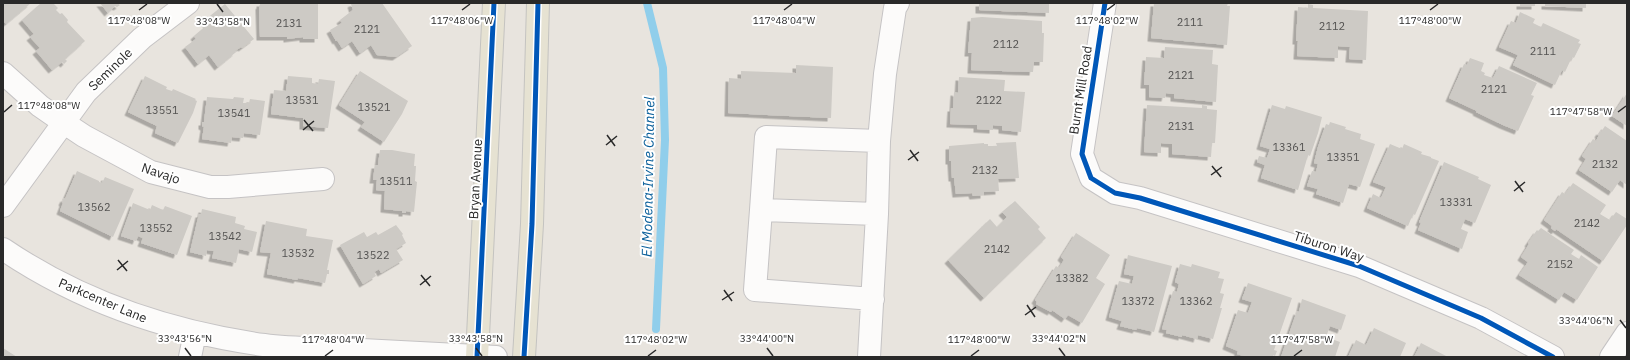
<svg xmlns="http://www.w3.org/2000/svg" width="1630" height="360" viewBox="0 0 1630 360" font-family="'IBM Plex Sans',sans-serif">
<defs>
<filter id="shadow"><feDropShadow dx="-3.5" dy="3.5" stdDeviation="0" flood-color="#0004"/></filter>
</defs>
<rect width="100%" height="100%" fill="#e8e4de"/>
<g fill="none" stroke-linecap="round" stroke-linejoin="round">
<path stroke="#90ceeb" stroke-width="8" d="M 647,3 L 663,68 L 665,140 L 656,329"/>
</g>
<path fill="#cdcac5" filter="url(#shadow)" d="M 3,3 L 31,3 L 6,24 L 5,22 L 3,24 Z
M 41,3 L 53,3 L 58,8 L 56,10 L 60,14 L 62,13 L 68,20 L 67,22 L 85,41 L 65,59 L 67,61 L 64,64 L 62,62 L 52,70 L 36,51 L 40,48 L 30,37 L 34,34 L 22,20 Z
M 100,3 L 117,3 L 120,5 L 117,7 L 115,6 L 108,13 Z
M 260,3 L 318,4 L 318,39 L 303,39 L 303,37 L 287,39 L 287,37 L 260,37 L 259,6 L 260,5 Z
M 353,3 L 382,3 L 412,46 L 396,57 L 377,55 L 371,45 L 360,53 L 352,41 L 342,48 L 337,40 L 336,41 L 330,30 L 342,23 L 340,20 L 353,10 L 351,4 Z
M 979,3 L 1049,3 L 1049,13 L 979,10 Z
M 1154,3 L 1228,3 L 1227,6 L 1230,6 L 1227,45 L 1151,38 Z
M 1520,3 L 1535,3 L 1535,6 L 1520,6 Z
M 1545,3 L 1586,3 L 1586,8 L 1545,6 Z
M 225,4 L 254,39 L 242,48 L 241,47 L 235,51 L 236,52 L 218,67 L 209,55 L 198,64 L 185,47 L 196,39 L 194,36 L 207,25 L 205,20 Z
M 1308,4 L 1313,5 L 1313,8 L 1368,11 L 1366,60 L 1349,59 L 1350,47 L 1338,46 L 1338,58 L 1297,56 L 1298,41 L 1296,41 L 1298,7 L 1308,8 Z
M 1520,12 L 1535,19 L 1533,23 L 1541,27 L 1543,23 L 1580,40 L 1578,43 L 1581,44 L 1574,58 L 1572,57 L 1565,72 L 1562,70 L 1555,85 L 1513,65 L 1518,55 L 1499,47 L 1511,21 L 1516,23 Z
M 982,17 L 1042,21 L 1042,33 L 1044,33 L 1043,62 L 1034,62 L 1033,72 L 971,70 L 972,53 L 968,53 L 971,18 Z
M 1165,47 L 1213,50 L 1212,64 L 1218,65 L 1216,102 L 1174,98 L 1174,94 L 1166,93 L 1165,98 L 1149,97 L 1149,85 L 1144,85 L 1146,57 L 1164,58 Z
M 1470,58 L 1484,63 L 1481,71 L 1485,73 L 1484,75 L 1493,78 L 1499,66 L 1537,83 L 1531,95 L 1534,96 L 1518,131 L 1503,125 L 1476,112 L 1477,111 L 1449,98 L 1464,64 L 1467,65 Z
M 796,65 L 833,67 L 831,118 L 728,113 L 729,78 L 741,79 L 741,71 L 796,73 Z
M 360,71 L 408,101 L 402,114 L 384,142 L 361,127 L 365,122 L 339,105 Z
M 145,76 L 167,87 L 166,89 L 172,91 L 173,89 L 196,99 L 195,100 L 197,101 L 193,113 L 178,143 L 155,133 L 157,126 L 128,112 Z
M 288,76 L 312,78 L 312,83 L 318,84 L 319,79 L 335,81 L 328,128 L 303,126 L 303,118 L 271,114 L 274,90 L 286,91 Z
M 959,77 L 1005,80 L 1004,91 L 1025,92 L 1021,132 L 1002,130 L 1002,126 L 993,125 L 993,130 L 977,129 L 977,125 L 950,124 L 951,108 L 953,108 L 954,92 L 958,93 Z
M 1627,93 L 1627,126 L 1612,116 Z
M 207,97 L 233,99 L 234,97 L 244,98 L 243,103 L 249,103 L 250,99 L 265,101 L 260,135 L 244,133 L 243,138 L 232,137 L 231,143 L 202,139 L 204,127 L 202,126 L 202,122 L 204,122 Z
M 1147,105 L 1202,108 L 1202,105 L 1207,106 L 1207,109 L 1217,110 L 1215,143 L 1212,143 L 1211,157 L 1172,154 L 1172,144 L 1161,143 L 1161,153 L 1144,152 Z
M 1272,105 L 1285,109 L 1286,106 L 1322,117 L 1318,133 L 1310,156 L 1308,155 L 1298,190 L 1261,178 L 1265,165 L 1257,162 L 1259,156 L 1267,158 L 1270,149 L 1260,146 Z
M 1330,122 L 1346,127 L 1345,129 L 1361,134 L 1360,139 L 1375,144 L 1360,187 L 1349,184 L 1343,203 L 1316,194 L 1318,189 L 1307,186 L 1312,171 L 1316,172 L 1318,164 L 1314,163 L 1318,147 L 1326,124 L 1329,125 Z
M 1605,126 L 1627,141 L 1627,185 L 1620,180 L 1612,192 L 1579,170 L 1586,159 L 1582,156 L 1593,139 L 1596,141 L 1599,135 L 1598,134 L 1600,131 L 1601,132 Z
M 1016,142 L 1019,178 L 998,179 L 999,191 L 984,192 L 984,195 L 973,196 L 972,193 L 956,194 L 954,178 L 952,178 L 951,161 L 949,161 L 949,146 L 984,143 L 984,144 L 988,144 L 988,146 L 997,146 L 996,143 Z
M 1390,144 L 1402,149 L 1404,144 L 1422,152 L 1421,154 L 1431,157 L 1431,158 L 1439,161 L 1415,215 L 1413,214 L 1408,226 L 1367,208 L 1373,194 L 1381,198 L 1386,187 L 1373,182 Z
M 380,150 L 392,150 L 415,154 L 414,166 L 416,166 L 415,181 L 417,182 L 414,212 L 406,211 L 406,213 L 402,213 L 402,211 L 384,209 L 385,191 L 376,190 L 377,180 L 373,180 L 375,165 L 378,165 Z
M 1444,162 L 1479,177 L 1478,179 L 1491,185 L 1475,223 L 1465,219 L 1461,229 L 1468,232 L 1462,249 L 1418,230 L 1421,223 L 1419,222 Z
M 77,171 L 99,181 L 99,182 L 102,183 L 105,177 L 134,189 L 113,237 L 60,211 L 63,203 L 62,202 L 64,198 L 65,199 Z
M 1573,183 L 1606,205 L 1600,214 L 1610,220 L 1616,212 L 1627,219 L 1627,225 L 1603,261 L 1556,229 L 1555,231 L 1551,228 L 1552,226 L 1544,220 L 1562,192 L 1565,194 Z
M 1015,201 L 1040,227 L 1038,229 L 1046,238 L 984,298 L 948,260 L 990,219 L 997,227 L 1007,217 L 1002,212 Z
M 133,203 L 150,210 L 152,205 L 163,210 L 165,206 L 192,216 L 177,255 L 141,243 L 143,238 L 138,236 L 136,241 L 121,236 Z
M 202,209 L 236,217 L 235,223 L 245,226 L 244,229 L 257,232 L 252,252 L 239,249 L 236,263 L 212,258 L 214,251 L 207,250 L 206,256 L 190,252 L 199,214 L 201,214 Z
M 266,221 L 307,229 L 306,236 L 333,240 L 327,270 L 329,270 L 329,274 L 327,274 L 325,283 L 298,278 L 297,280 L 267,274 L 271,253 L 260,252 Z
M 396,225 L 403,234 L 402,235 L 406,243 L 396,249 L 403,260 L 381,273 L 379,269 L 374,272 L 376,276 L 363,284 L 340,245 L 364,232 L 367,237 L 376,232 L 378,235 Z
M 1541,228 L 1574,250 L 1571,254 L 1579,259 L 1581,255 L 1598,267 L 1577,300 L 1564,292 L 1559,300 L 1519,275 L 1528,262 L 1521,257 L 1529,244 L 1528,243 L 1537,230 L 1538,231 Z
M 1076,233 L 1110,255 L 1096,278 L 1105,284 L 1082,323 L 1068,315 L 1065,319 L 1052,310 L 1051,312 L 1036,304 L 1037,302 L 1035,300 L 1056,266 L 1059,268 L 1064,260 L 1061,257 Z
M 1128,255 L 1172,266 L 1154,332 L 1137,328 L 1136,330 L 1120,326 L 1122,321 L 1109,317 L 1119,281 L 1132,284 L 1134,276 L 1124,274 Z
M 1180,264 L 1191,267 L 1192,264 L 1220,272 L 1218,278 L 1224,279 L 1220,293 L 1224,294 L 1220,308 L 1222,308 L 1213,339 L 1198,335 L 1197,339 L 1182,335 L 1182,337 L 1166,333 L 1167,330 L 1162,329 L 1173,291 L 1177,292 L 1179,284 L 1175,282 Z
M 1248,283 L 1292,298 L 1274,350 L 1277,351 L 1275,356 L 1273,355 L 1272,357 L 1247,357 L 1237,354 L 1238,351 L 1226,346 L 1238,310 L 1248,313 L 1252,302 L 1242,299 Z
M 1302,299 L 1346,315 L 1341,330 L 1330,326 L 1326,337 L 1340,342 L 1335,357 L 1281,357 L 1297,311 L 1299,312 Z
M 1374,328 L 1406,343 L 1400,357 L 1348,357 L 1356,340 L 1366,345 Z
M 1421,343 L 1448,357 L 1414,357 Z
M 3,348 L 17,357 L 3,357 Z"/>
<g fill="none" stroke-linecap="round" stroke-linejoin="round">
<g stroke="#c5c3c4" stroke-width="24">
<path id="minor" d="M 1105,3 L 1082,154 L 1091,178 L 1115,193 L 1140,198 L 1359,266 L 1481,318 L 1553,357
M 3,73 L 40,106 L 63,122 L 84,136 L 151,172 L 210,187 L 228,187 L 323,179
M 3,206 L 86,92 L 142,38 L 188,3
M 761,210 L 755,290 L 873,299
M 877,214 L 761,210 L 766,137 L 879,141
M 3,249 C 81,302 172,332 264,345 C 290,349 317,348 343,349 C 394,352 445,354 496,357
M 190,357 L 195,333
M 869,357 L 877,214 L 879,141 L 885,74 L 895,8 L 898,3
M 1611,357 L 1627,333"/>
</g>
<g stroke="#c4c3c0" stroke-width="24">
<path id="major" d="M 477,357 L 494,3
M 524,357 L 532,224 L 538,3"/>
</g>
<use href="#minor" stroke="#fcfbfa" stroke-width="22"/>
<use href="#major" stroke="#e6e2d2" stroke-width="22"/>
<g stroke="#fff" stroke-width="8">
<path id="cycleway" d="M 1105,3 L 1082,154 L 1091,178 L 1115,193 L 1140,198 L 1359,266 L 1481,318 L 1553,357
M 477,357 L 494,3
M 524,357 L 532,224 L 538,3"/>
</g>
<use href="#cycleway" stroke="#0057b8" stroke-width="5"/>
</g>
<path fill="none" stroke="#292929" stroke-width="1.5" d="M 217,4 L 223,12M 139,10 L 147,4M 462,10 L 470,4M 784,10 L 792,4M 1107,10 L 1115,4M 1430,10 L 1438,4M 4,112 L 12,105M 1618,112 L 1626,106M 304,120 L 313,131M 303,130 L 314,121M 607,135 L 615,146M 606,145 L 617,136M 910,150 L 918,161M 908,160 L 919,152M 1212,166 L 1221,177M 1211,175 L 1222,167M 1515,181 L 1523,192M 1514,191 L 1525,182M 118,260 L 127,271M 117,270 L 128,261M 421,275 L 430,286M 420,285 L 431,276M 724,290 L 732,301M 722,300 L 734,292M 1027,305 L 1035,317M 1025,315 L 1036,307M 1620,320 L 1626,328M 185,348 L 191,356M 476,348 L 482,356M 767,348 L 773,356M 1059,348 L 1065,356M 325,356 L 333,350M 648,356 L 656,350M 971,356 L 979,350M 1294,356 L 1302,350"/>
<g text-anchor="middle" stroke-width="4" stroke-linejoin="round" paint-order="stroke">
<g font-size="11" fill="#545352">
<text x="1190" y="26">2111</text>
<text x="289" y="27">2131</text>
<text x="1332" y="30">2112</text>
<text x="367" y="33">2121</text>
<text x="1006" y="48">2112</text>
<text x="1543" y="55">2111</text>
<text x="1181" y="79">2121</text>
<text x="1494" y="93">2121</text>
<text x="302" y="104">13531</text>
<text x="989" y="104">2122</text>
<text x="374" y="111">13521</text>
<text x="162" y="114">13551</text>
<text x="234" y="117">13541</text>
<text x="1181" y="130">2131</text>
<text x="1289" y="151">13361</text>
<text x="1343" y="161">13351</text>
<text x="1605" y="168">2132</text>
<text x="985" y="174">2132</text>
<text x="396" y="185">13511</text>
<text x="1456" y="206">13331</text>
<text x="94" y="211">13562</text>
<text x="1587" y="227">2142</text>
<text x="156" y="232">13552</text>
<text x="225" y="240">13542</text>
<text x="997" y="253">2142</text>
<text x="298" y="257">13532</text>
<text x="373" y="259">13522</text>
<text x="1560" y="268">2152</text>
<text x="1072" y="282">13382</text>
<text x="1138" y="305">13372</text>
<text x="1196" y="305">13362</text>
</g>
<g font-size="13" fill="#292929" stroke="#fff">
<text transform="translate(110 69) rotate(-44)" y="5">Seminole</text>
<text transform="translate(1080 90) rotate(-81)" y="5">Burnt Mill Road</text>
<text transform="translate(161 173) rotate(19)" y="5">Navajo</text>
<text transform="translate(475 179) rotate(-87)" y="5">Bryan Avenue</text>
<text transform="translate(1329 246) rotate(18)" y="5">Tiburon Way</text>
<text transform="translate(103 300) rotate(23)" y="5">Parkcenter Lane</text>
</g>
<g font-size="14" font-style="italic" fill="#0b609b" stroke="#fff">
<text transform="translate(648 177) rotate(-89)" y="5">El Modena-Irvine Channel</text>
</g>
</g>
<g font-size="10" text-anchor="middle" fill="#292929" stroke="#fff" stroke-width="4" stroke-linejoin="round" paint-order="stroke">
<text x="139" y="24">117°48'08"W</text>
<text x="462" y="24">117°48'06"W</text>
<text x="784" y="24">117°48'04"W</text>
<text x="1107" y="24">117°48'02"W</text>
<text x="1430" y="24">117°48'00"W</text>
<text x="223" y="25">33°43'58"N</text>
<text x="49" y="109">117°48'08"W</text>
<text x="1581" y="115">117°47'58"W</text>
<text x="1586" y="324">33°44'06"N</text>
<text x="185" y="342">33°43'56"N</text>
<text x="476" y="342">33°43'58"N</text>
<text x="767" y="342">33°44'00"N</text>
<text x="1059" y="342">33°44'02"N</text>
<text x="333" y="343">117°48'04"W</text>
<text x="656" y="343">117°48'02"W</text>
<text x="979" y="343">117°48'00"W</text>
<text x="1302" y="343">117°47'58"W</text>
</g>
<rect width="1630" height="360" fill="none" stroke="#292929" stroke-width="8"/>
</svg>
